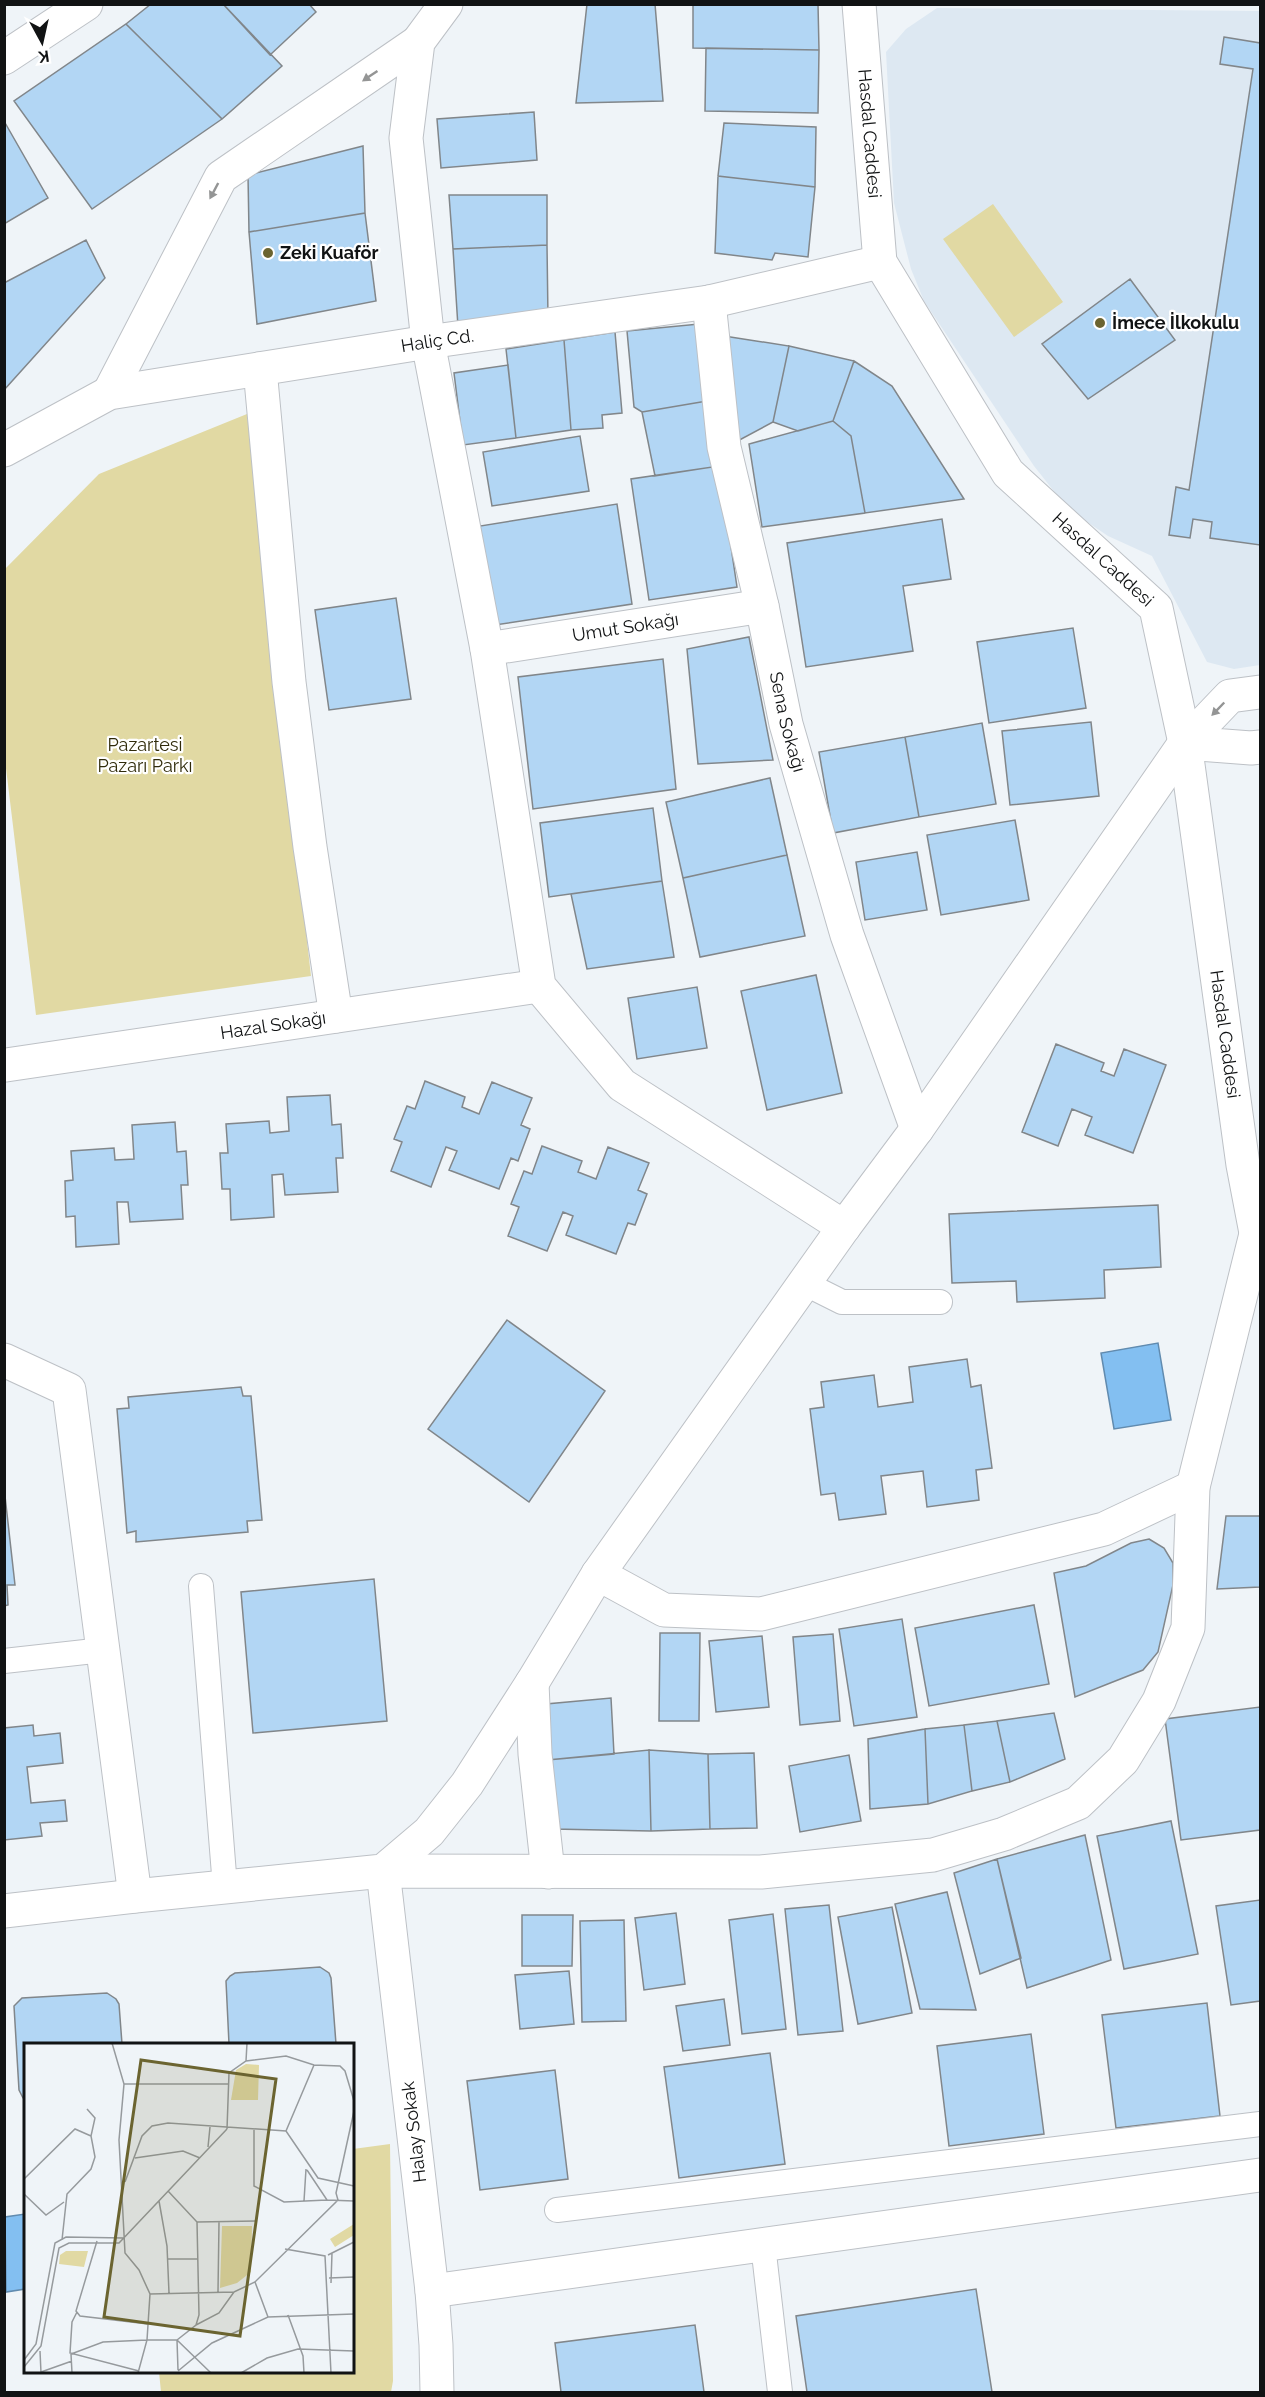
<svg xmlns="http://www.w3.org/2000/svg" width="1265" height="2397" viewBox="0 0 1265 2397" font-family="Raleway,sans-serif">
<rect width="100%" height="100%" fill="#eff4f8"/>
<path fill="#dde8f2" d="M 937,8 L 1260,11 L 1260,665 L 1234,669 L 1207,662 L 1152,556 L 1108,536 L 1068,509 L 1034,466 L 924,301 L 911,269 L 894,203 L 886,52 L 906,29 Z"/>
<path fill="#e1d9a3" d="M 993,204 L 1063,302 L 1014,337 L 943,239 Z
M 247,414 L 311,976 L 36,1015 L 5,760 L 4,570 L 99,474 Z
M 390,2144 L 393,2381 L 391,2392 L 161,2392 L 159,2372 L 352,2372 L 353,2149 Z"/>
<path fill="#83bff1" stroke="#618baf" stroke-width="1.5" d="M 1158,1343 L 1171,1420 L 1114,1429 L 1101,1353 Z
M 25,2214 L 25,2289 L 6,2292 L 5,2217 Z"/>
<path fill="#b2d6f4" stroke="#81868a" stroke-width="1.5" d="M 151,4 L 223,4 L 282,66 L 222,119 L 126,24 Z
M 223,4 L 309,4 L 316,12 L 270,55 Z
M 587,4 L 655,4 L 663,101 L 576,103 Z
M 693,4 L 818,4 L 819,50 L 693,48 Z
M 126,24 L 222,119 L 92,209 L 14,101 Z
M 1224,37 L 1260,43 L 1260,545 L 1210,538 L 1212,522 L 1193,519 L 1190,538 L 1169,535 L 1176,487 L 1189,490 L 1253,69 L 1220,64 Z
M 706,48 L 819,50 L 818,113 L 705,111 Z
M 534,112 L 537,160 L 441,168 L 437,119 Z
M 4,121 L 48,198 L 4,224 Z
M 724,123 L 816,127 L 815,187 L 718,176 Z
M 363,146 L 365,213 L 249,232 L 248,175 Z
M 718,176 L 815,187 L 808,257 L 775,253 L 772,260 L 715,253 Z
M 449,195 L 547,195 L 547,245 L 453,249 Z
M 365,213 L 376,301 L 257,324 L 249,232 Z
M 86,240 L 105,278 L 4,390 L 4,283 Z
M 547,245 L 548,318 L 458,327 L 453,249 Z
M 1130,279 L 1175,340 L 1088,399 L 1042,344 Z
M 699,324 L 707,401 L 642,412 L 634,407 L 627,331 Z
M 615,332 L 622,413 L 602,415 L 603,428 L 571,430 L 564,340 Z
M 724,336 L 789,346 L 773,422 L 732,444 Z
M 564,340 L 571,430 L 516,438 L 506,349 Z
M 789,346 L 854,361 L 833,421 L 798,431 L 773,422 Z
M 854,361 L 892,386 L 964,499 L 865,513 L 851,436 L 833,421 Z
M 508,365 L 516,438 L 463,445 L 454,373 Z
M 707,401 L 719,466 L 655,476 L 642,412 Z
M 833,421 L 851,436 L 865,513 L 762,527 L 749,444 Z
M 580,436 L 589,491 L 492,506 L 483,452 Z
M 719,466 L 737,587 L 649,600 L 631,479 Z
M 617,504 L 632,604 L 495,625 L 480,526 Z
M 942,519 L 951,579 L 903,586 L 913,651 L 806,667 L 787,543 Z
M 396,598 L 411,699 L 329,710 L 315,610 Z
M 1073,628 L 1086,708 L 989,723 L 977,642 Z
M 749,637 L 773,760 L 698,764 L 687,649 Z
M 663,659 L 676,789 L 533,809 L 518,677 Z
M 1091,722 L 1099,796 L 1010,805 L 1002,731 Z
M 982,723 L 996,804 L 919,817 L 905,737 Z
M 905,737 L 919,817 L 833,833 L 819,752 Z
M 770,778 L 787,855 L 683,878 L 666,802 Z
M 653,808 L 662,881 L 549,897 L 540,823 Z
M 1015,820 L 1029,900 L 941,915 L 927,835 Z
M 917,852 L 927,910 L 865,920 L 856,862 Z
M 787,855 L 805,936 L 700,957 L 683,878 Z
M 662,881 L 674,957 L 587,969 L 571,894 Z
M 816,975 L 842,1093 L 767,1110 L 741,991 Z
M 697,987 L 707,1048 L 637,1059 L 628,998 Z
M 1056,1044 L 1104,1063 L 1101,1071 L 1114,1076 L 1124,1049 L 1166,1065 L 1133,1153 L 1085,1135 L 1092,1117 L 1072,1109 L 1058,1146 L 1022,1132 Z
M 425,1081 L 465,1097 L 462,1107 L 479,1114 L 492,1082 L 532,1098 L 521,1125 L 530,1129 L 518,1161 L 511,1158 L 499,1189 L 449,1170 L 457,1151 L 446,1147 L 431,1187 L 391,1171 L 402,1142 L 394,1139 L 407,1106 L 415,1109 Z
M 330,1095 L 332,1125 L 341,1124 L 343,1158 L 336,1158 L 338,1192 L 285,1195 L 283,1174 L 272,1175 L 274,1217 L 231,1220 L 230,1189 L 222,1189 L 220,1153 L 228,1153 L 226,1124 L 269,1121 L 270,1133 L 289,1131 L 287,1097 Z
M 175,1122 L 177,1152 L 186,1151 L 188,1185 L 181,1185 L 183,1219 L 130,1222 L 128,1202 L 117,1202 L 119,1244 L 76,1247 L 75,1216 L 66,1217 L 65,1181 L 73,1180 L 71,1151 L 114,1148 L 115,1160 L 134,1159 L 132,1125 Z
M 542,1146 L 582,1161 L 578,1172 L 596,1179 L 608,1147 L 649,1163 L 638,1190 L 647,1194 L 635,1225 L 628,1223 L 616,1254 L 566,1235 L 573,1216 L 563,1212 L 547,1251 L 508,1236 L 519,1207 L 511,1204 L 524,1171 L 532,1174 Z
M 1158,1205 L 1161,1267 L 1104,1270 L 1105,1298 L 1017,1302 L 1016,1281 L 952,1283 L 949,1214 Z
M 507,1320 L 605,1391 L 529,1502 L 428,1429 Z
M 967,1359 L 971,1387 L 981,1385 L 992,1468 L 976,1470 L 979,1500 L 927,1507 L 923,1471 L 881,1476 L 886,1514 L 839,1520 L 835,1493 L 821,1495 L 810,1409 L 824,1407 L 821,1382 L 874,1375 L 878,1407 L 913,1402 L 909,1367 Z
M 241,1387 L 243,1396 L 251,1396 L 262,1520 L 247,1521 L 248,1532 L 136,1542 L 136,1531 L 127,1533 L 117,1409 L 129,1408 L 128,1397 Z
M 4,1487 L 15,1585 L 7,1585 L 8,1605 L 4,1606 Z
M 1226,1516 L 1260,1516 L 1260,1587 L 1217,1589 Z
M 1149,1539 L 1164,1548 L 1173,1563 L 1173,1585 L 1158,1652 L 1143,1670 L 1075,1697 L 1054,1573 L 1086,1566 L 1131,1543 Z
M 374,1579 L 387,1721 L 253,1733 L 241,1592 Z
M 1034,1605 L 1049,1684 L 929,1706 L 915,1628 Z
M 902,1619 L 917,1717 L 854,1726 L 839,1629 Z
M 660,1633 L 700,1633 L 699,1721 L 659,1721 Z
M 833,1634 L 840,1721 L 800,1725 L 793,1637 Z
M 762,1636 L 769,1707 L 716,1712 L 709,1641 Z
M 611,1698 L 614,1754 L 548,1760 L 546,1704 Z
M 1260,1707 L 1260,1830 L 1181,1840 L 1165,1719 Z
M 1054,1713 L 1065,1759 L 1010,1782 L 997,1721 Z
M 997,1721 L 1010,1782 L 972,1791 L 964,1725 Z
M 33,1725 L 34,1736 L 60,1733 L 63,1763 L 27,1767 L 31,1803 L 65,1800 L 67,1821 L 40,1823 L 42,1836 L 4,1840 L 4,1728 Z
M 964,1725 L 972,1791 L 928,1804 L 925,1729 Z
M 925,1729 L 928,1804 L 870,1809 L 868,1739 Z
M 649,1750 L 708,1754 L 710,1829 L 651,1831 Z
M 649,1750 L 651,1831 L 553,1829 L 548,1760 Z
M 754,1753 L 757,1828 L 710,1829 L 708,1754 Z
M 849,1755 L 861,1821 L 800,1832 L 789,1766 Z
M 1171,1821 L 1198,1954 L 1124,1969 L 1097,1836 Z
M 1085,1835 L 1111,1960 L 1027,1988 L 997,1859 Z
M 997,1859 L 1021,1958 L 980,1974 L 954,1873 Z
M 947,1892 L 976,2010 L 920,2009 L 895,1904 Z
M 1260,1900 L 1260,2001 L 1231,2005 L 1216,1906 Z
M 829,1905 L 843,2031 L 798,2035 L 785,1909 Z
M 892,1907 L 912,2013 L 858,2024 L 838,1917 Z
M 676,1913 L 685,1984 L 644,1990 L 635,1918 Z
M 773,1914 L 786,2029 L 742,2034 L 729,1920 Z
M 522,1915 L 573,1915 L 572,1966 L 522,1966 Z
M 624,1920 L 626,2021 L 582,2022 L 580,1921 Z
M 320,1967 L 329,1973 L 331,1978 L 336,2044 L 229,2044 L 226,1981 L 230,1976 L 235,1973 Z
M 569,1971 L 574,2024 L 520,2029 L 515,1975 Z
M 107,1993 L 116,1999 L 119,2004 L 122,2044 L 26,2044 L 26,2099 L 23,2098 L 19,2090 L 14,2006 L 22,1998 Z
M 724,1999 L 730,2045 L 683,2051 L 676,2006 Z
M 1207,2003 L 1220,2116 L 1116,2128 L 1102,2015 Z
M 1031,2034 L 1044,2134 L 949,2146 L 937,2046 Z
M 770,2053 L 785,2164 L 679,2178 L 664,2067 Z
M 555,2070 L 568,2179 L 480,2190 L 467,2081 Z
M 976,2289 L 992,2392 L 807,2392 L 796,2316 Z
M 695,2325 L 704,2392 L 561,2392 L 555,2343 Z"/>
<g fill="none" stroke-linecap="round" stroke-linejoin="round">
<g stroke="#bdc1c6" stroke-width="26">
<path id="lane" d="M 804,1283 L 842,1302 L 940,1302
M 201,1586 L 225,1887
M 4,1661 L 103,1650
M 557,2210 L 1260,2124
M 763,2245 L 780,2392"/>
</g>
<g stroke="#bdc1c6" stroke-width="35">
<g id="street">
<path d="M 446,4 L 418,42 L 406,138 L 428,342 L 487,649 L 539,986 L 622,1085 L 844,1227"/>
<path id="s1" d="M 859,4 L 880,262 L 1008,473 L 1156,608 L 1185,743 L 1243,1165 L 1260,1254"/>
<path d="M 4,58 L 86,4"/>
<path id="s2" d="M 709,302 L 724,447 L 762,606 L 786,724 L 847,935 L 917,1129"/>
<path d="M 260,369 L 289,682 L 310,847 L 336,1016"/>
<path d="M 109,393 L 221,177 L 418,42"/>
<path id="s3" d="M 4,450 L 109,393 L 428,342 L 709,302 L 880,262"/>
<path id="s4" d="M 487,649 L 762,606"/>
<path id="s5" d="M 6,1065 L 539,986"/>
<path d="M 4,1360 L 69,1390 L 135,1896"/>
<path d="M 598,1574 L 664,1610 L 761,1614 L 1104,1529 L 1193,1487"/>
<path d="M 532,1683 L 535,1754 L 548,1872"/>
<path d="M 432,2291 L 1260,2175"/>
<path d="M 437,2392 L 436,2345 L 432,2291 L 383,1871 L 761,1872 L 933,1855 L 1004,1834 L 1078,1803 L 1123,1760 L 1159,1701 L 1188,1628 L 1193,1487 L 1256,1234"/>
</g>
</g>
<g stroke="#bdc1c6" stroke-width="35">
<path id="secondary" d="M 1185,743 L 1251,748 L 1260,747
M 4,1911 L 135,1896 L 383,1871 L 429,1832 L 467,1784 L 532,1683 L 598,1574 L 844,1227 L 917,1129 L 1185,743 L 1230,696 L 1260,692"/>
</g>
<use href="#lane" stroke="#fff" stroke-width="24"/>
<use href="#street" stroke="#fff" stroke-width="33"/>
<use href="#secondary" stroke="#fff" stroke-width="33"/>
</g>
<defs><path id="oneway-solid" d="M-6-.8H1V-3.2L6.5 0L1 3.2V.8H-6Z" transform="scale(1.5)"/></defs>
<g fill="#949595">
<use href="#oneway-solid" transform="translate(370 76) rotate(146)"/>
<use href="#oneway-solid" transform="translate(214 191) rotate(118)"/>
<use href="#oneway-solid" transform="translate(1218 709) rotate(134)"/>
</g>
<g fill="#6b6430" stroke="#fff" stroke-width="2">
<circle cx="268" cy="253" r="6"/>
<circle cx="1100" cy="323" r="6"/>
</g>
<g text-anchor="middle" stroke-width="4.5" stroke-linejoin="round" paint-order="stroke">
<g font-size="18" fill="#111314" stroke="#fff">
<text dy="6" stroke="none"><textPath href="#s1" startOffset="130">Hasdal Caddesi</textPath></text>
<text dy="6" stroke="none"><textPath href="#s3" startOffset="452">Haliç Cd.</textPath></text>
<text dy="6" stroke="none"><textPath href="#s1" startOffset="634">Hasdal Caddesi</textPath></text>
<text dy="6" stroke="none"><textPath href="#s4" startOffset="140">Umut Sokağı</textPath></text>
<text dy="6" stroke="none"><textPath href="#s2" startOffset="428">Sena Sokağı</textPath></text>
<text dy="6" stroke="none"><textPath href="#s5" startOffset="270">Hazal Sokağı</textPath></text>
<text dy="6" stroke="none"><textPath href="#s1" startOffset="1138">Hasdal Caddesi</textPath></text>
<text transform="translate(414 2132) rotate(-97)" y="6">Halay Sokak</text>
</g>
<g font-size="18" font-weight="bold" fill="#111314" stroke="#fff" text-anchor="start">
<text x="280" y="259">Zeki Kuaför</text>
<text x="1112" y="329">İmece İlkokulu</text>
</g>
<g font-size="18" fill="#302b0a" stroke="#fff">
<text x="145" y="751">Pazartesi<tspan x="145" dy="21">Pazarı Parkı</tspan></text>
</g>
</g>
<g transform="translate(24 2043)">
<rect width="330" height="330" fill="#eff4f8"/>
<path d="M 222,21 L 235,22 L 234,57 L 207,57 L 212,27 ZM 330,181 L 330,192 L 311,204 L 306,196 ZM 198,183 L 228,183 L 227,229 L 213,240 L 196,245 ZM 42,208 L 64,208 L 60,224 L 35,221 L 36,212 Z" fill="#e1d9a3"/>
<path fill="none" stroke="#969a9d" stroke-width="1.5" d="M 88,0 L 100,41 L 95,97 L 101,210 L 115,227 L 126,251 L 123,297 L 114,330M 222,18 L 223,0M 100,41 L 204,41M 203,86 L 205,30 L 222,18 L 262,13 L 290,22 L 316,23 L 321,28 L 330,58M 230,87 L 230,143 L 260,159 L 303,157M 262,88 L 290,22M 184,104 L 186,84M 111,115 L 159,108 L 176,115M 283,127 L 303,157 L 330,158M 0,136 L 51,86 L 67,93M 101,139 L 118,93 L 128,83 L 144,80 L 262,88 L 294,135 L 330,143M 144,148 L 173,179 L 175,272 L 172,282 L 153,297 L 154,327M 0,151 L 22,172 L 40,159M 135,158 L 143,203 L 145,250M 280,158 L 282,126M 173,179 L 232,178M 38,197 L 43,151 L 67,126 L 71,114 L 67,93 L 71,75 L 63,66M 73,198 L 52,268 L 56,273 L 124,281M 261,206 L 301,213 L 307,330M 304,212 L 330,199M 144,216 L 174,216M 305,235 L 330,234M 231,239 L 244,274M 307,240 L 308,210M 194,249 L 195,179M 126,251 L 210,249 L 231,239 L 314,157 L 312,150 L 330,68M 53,269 L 48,279 L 46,310 L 115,328M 264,272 L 279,313 L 280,330M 172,282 L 195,270 L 210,249M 16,308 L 17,330M 0,317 L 12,301 L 31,200 L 42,194 L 100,195M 0,324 L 17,303 L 35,205 L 45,200 L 95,200 L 203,86M 154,328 L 188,300 L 244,274 L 330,271M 17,329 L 48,318M 48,330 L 47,311 L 79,299 L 123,297 L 153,297 L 187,330M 217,330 L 243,315 L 274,306 L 330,308"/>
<path fill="#6b6430" fill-opacity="0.15" stroke="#6b6430" stroke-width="3" d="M 117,17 L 252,36 L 216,293 L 80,274 Z"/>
<rect width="330" height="330" fill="none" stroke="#111314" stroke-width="3"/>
</g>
<rect width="1265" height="2397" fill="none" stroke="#111314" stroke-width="12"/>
<g transform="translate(42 42) rotate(172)" stroke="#ffffff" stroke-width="4.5" paint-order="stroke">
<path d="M0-4.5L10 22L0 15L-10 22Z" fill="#111314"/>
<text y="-9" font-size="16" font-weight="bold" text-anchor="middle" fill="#111314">K</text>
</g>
</svg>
